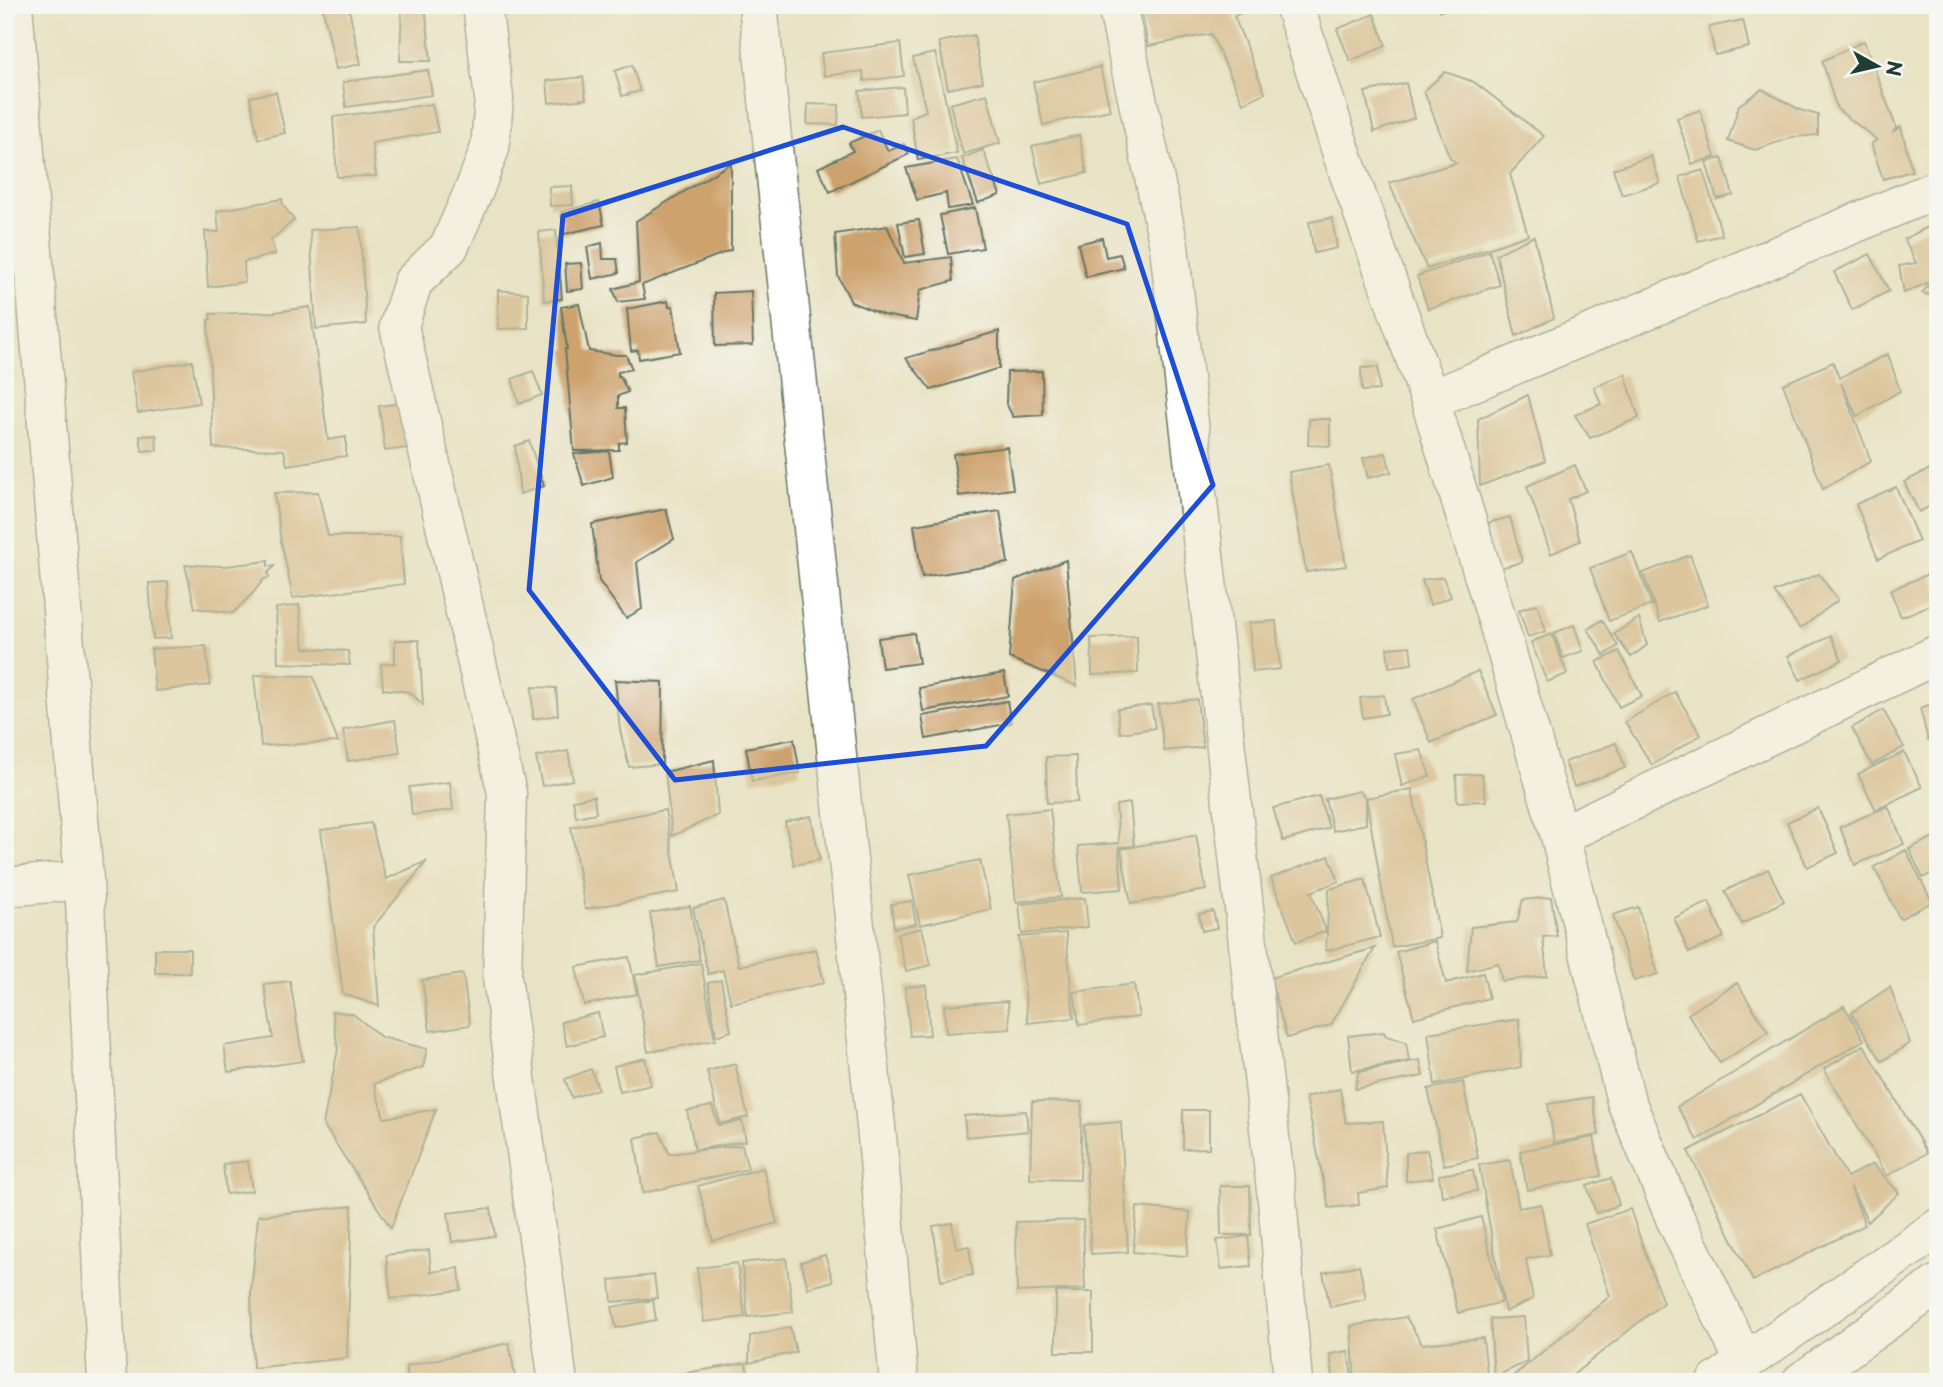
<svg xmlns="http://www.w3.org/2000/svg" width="1943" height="1387" viewBox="0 0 1943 1387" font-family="'Playpen Sans',sans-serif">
<rect width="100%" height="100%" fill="#f6f6f2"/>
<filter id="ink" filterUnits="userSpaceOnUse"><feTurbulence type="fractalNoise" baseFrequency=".0143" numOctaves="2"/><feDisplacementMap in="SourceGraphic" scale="14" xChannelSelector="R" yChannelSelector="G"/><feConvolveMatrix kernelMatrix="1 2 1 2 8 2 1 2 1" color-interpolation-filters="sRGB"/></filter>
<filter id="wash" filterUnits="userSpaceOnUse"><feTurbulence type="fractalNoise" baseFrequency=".00686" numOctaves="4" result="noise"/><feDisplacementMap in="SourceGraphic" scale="28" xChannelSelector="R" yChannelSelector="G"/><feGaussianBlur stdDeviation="1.57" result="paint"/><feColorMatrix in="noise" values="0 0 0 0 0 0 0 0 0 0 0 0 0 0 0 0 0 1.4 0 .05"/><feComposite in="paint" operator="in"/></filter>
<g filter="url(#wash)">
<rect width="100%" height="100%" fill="#e9e3c5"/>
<g id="blocks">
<path fill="#cda26d" d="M 322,5 L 348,5 L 361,64 L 336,69 Z
M 402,5 L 425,5 L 431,61 L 400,61 Z
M 1140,5 L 1260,5 L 1234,16 L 1265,93 L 1243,103 L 1211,34 L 1148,46 Z
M 1439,5 L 1459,5 L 1459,6 L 1440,11 Z
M 1374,14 L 1386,46 L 1350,61 L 1337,29 Z
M 1743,20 L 1749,47 L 1715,55 L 1709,27 Z
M 974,35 L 983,82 L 948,89 L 939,42 Z
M 1864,41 L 1896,127 L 1894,131 L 1901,127 L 1912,171 L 1883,179 L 1871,144 L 1877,140 L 1837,109 L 1822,61 Z
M 900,43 L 904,76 L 864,81 L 863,71 L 824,76 L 821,53 Z
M 935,53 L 957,153 L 918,160 L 911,117 L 926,111 L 913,58 Z
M 632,65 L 640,91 L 622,96 L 615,71 Z
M 1100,67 L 1110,110 L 1043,125 L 1033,82 Z
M 428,70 L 432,95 L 346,107 L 343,82 Z
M 1445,72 L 1474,82 L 1544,136 L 1510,174 L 1528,235 L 1427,269 L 1389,183 L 1456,163 L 1450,158 L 1424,91 Z
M 583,77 L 586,99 L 549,103 L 547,81 Z
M 1406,83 L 1414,118 L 1374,132 L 1365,92 Z
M 903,87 L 905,113 L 862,117 L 859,91 Z
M 1762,89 L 1800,110 L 1818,115 L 1818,135 L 1793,137 L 1755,150 L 1728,141 L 1739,105 Z
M 276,92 L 285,133 L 258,139 L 250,97 Z
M 987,94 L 1000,143 L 963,154 L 950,104 Z
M 432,104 L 438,132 L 372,143 L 376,176 L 337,177 L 333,117 Z
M 808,104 L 839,105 L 838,125 L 807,124 Z
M 1700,110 L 1715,157 L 1692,164 L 1677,118 Z
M 878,130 L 888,151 L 904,144 L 909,154 L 830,192 L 818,168 L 853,151 L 849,143 Z
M 1079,135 L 1087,173 L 1041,184 L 1032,146 Z
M 983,150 L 1000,195 L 978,203 L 962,158 Z
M 1651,156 L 1660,183 L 1622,195 L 1613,169 Z
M 1722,158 L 1733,195 L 1717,199 L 1706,162 Z
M 957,159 L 973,205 L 948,209 L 946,193 L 917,200 L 906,168 Z
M 731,163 L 731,250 L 642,285 L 645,299 L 618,302 L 613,289 L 639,282 L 636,221 Z
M 1703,170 L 1722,235 L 1698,241 L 1680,177 Z
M 572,186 L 573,205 L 550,206 L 549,187 Z
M 282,199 L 283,205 L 294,220 L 271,240 L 275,254 L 244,262 L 245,282 L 208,287 L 205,231 L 219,232 L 217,211 Z
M 599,202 L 604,225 L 564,234 L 561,212 Z
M 975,208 L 983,248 L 948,254 L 940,215 Z
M 1332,218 L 1337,248 L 1314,253 L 1309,222 Z
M 919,220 L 925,254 L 905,257 L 898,223 Z
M 887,226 L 904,263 L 951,257 L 953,281 L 920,290 L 916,321 L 883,315 L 851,302 L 838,276 L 835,234 Z
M 1930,226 L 1938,246 L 1938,296 L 1922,293 L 1932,281 L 1904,293 L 1899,266 L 1916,263 L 1904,239 Z
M 360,227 L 366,324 L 316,329 L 310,230 Z
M 556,230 L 562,299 L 544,301 L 539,232 Z
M 1534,236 L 1554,318 L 1516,336 L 1496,254 Z
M 1102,238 L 1106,257 L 1120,254 L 1124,268 L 1086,277 L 1078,244 Z
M 602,243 L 603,259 L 617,259 L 619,273 L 592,279 L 587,247 Z
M 1489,251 L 1500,285 L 1428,309 L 1417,276 Z
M 1870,254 L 1889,291 L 1852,310 L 1834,272 Z
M 581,263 L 583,289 L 567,291 L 565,264 Z
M 498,290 L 528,293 L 528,328 L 498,329 Z
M 751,291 L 753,345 L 715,346 L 714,293 Z
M 668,301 L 669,307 L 673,306 L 680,352 L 639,359 L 638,350 L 631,351 L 627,309 Z
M 579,304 L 589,351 L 617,355 L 626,355 L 632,369 L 618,372 L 618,376 L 620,376 L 628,392 L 618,396 L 618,408 L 625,408 L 627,442 L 619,443 L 619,450 L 574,451 L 565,349 L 567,349 L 561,307 Z
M 310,307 L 328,440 L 346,437 L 346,456 L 287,465 L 284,450 L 213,448 L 208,320 L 211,319 L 210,314 L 275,312 Z
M 999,331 L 999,368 L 931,390 L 906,358 Z
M 1888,354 L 1900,391 L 1857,416 L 1841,383 L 1871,461 L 1823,489 L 1783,384 L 1833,362 L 1839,378 Z
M 192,361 L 199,403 L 138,413 L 131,372 Z
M 1378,367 L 1379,390 L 1362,391 L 1361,368 Z
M 533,371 L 542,395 L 519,404 L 512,379 Z
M 1042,371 L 1043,415 L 1013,417 L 1006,403 L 1007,372 Z
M 1625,374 L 1639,418 L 1590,438 L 1575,415 L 1601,404 L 1594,387 Z
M 1528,395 L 1545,461 L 1480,486 L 1478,419 Z
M 431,399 L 438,444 L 385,451 L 379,406 Z
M 1309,419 L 1330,419 L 1330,446 L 1308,445 Z
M 156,435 L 157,450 L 142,451 L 140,436 Z
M 529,441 L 544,486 L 520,494 L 515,446 Z
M 1007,447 L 1013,489 L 959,496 L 953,454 Z
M 609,451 L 613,477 L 584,486 L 574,454 Z
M 1386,453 L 1391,472 L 1368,478 L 1363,458 Z
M 1329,465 L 1346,566 L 1306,572 L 1289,472 Z
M 1575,465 L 1586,491 L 1568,499 L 1580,541 L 1551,554 L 1527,486 Z
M 1938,465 L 1938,502 L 1919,512 L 1904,482 Z
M 1896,487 L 1919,541 L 1878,559 L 1856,504 Z
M 318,492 L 328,536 L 400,536 L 404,584 L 293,598 L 281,541 L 274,493 Z
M 666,509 L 674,539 L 637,562 L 642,609 L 626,618 L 599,581 L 592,524 Z
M 1000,511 L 1008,563 L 922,577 L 914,525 Z
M 1510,517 L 1522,562 L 1500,568 L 1488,523 Z
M 1632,552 L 1652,605 L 1609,621 L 1590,568 Z
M 1690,555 L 1708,605 L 1660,622 L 1643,573 Z
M 1066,560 L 1077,686 L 1009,658 L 1015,580 Z
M 268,561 L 268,566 L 274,566 L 268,573 L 269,578 L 264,579 L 253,593 L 233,613 L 195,608 L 185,565 L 226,566 Z
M 1931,573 L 1938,589 L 1938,602 L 1901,617 L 1890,590 Z
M 1819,574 L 1838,600 L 1800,629 L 1774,592 Z
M 1443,577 L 1451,597 L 1430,605 L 1422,580 Z
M 168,582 L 171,638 L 153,639 L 149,583 Z
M 1537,604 L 1546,631 L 1528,637 L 1519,610 Z
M 299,605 L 304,648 L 348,651 L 350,665 L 278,663 L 276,608 Z
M 1639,618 L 1647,645 L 1631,657 L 1614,634 Z
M 1602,620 L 1618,646 L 1604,655 L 1588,629 Z
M 1276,621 L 1280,669 L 1253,672 L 1249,623 Z
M 1574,625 L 1583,651 L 1563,658 L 1554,633 Z
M 914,633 L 919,663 L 882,668 L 878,638 Z
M 1552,634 L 1567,674 L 1547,682 L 1531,642 Z
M 1137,636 L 1138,673 L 1092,675 L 1091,638 Z
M 1831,636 L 1842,660 L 1800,680 L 1788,656 Z
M 395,640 L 419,640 L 423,705 L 410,692 L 383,689 L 381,664 L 395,663 Z
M 206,646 L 210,685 L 155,691 L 151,649 Z
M 1410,646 L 1412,664 L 1389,667 L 1387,648 Z
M 1619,651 L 1642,696 L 1619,707 L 1597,662 Z
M 1478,671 L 1497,715 L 1431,743 L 1413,699 Z
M 1004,673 L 1008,696 L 923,711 L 919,688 Z
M 254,675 L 313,676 L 338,742 L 261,746 Z
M 615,680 L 663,682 L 662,764 L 629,767 L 620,730 Z
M 532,687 L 556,688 L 558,715 L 533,719 Z
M 1675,692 L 1701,735 L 1652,765 L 1625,722 Z
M 1384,695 L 1387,714 L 1363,718 L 1360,698 Z
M 1197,699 L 1203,747 L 1164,751 L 1158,704 Z
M 1007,701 L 1011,723 L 926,739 L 922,716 Z
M 1938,702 L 1938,737 L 1928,740 L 1920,708 Z
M 1151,705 L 1155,728 L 1120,733 L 1117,709 Z
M 1883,710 L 1904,747 L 1872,765 L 1852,728 Z
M 395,720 L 400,753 L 348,761 L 343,730 Z
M 794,739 L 800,773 L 752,781 L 746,748 Z
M 1616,743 L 1625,768 L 1574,787 L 1565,762 Z
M 1421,750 L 1430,776 L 1402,786 L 1395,754 Z
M 568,751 L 573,780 L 542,786 L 536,757 Z
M 1904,752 L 1922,787 L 1876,810 L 1858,774 Z
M 1076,756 L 1077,802 L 1047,803 L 1046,757 Z
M 714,760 L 718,815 L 672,836 L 665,772 Z
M 1482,774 L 1486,801 L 1457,802 L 1456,775 Z
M 450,782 L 453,810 L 412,815 L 409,787 Z
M 1412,789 L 1440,938 L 1392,947 L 1366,798 Z
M 1359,791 L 1366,798 L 1366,824 L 1333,831 L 1325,799 Z
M 594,796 L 596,813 L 576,817 L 573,800 Z
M 1319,796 L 1329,828 L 1283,841 L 1273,808 Z
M 1130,803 L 1134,846 L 1119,847 L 1122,889 L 1082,892 L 1078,846 L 1119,843 L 1116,805 Z
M 1888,806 L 1904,844 L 1855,865 L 1840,827 Z
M 1818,808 L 1838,853 L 1807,867 L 1787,822 Z
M 1050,809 L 1061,897 L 1016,902 L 1006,814 Z
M 665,810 L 679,892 L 585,909 L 571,827 Z
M 811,816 L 820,860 L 794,865 L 785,822 Z
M 371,823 L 386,879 L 427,861 L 373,927 L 379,1006 L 343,994 L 321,830 Z
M 1196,835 L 1206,890 L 1131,904 L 1121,849 Z
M 1938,835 L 1938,870 L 1923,878 L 1909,849 Z
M 1906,850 L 1932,902 L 1900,919 L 1874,867 Z
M 1329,856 L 1339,881 L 1311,892 L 1326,931 L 1296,942 L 1271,878 Z
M 980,860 L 991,909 L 920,925 L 909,875 Z
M 1768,869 L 1784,901 L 1742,924 L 1725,891 Z
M 1365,879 L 1380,937 L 1326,951 L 1329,889 Z
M 1551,897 L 1557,936 L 1543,937 L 1547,976 L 1502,981 L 1498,963 L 1467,971 L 1471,927 L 1517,922 L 1523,900 Z
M 1085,898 L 1088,927 L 1022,934 L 1019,904 Z
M 724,900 L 739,966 L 816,949 L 824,983 L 731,1003 L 723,970 L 708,974 L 693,908 Z
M 912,901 L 916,924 L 894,928 L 891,904 Z
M 1709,902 L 1724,937 L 1689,953 L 1674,918 Z
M 690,906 L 700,960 L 659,967 L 650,913 Z
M 1638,907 L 1658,974 L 1634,981 L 1613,915 Z
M 1213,911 L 1217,928 L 1202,931 L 1199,914 Z
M 922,928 L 931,965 L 906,971 L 897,934 Z
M 1066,933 L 1074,1018 L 1028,1023 L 1019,937 Z
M 1435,941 L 1446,983 L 1483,973 L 1489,998 L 1414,1018 L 1396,952 Z
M 1375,948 L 1331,1025 L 1287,1038 L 1270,978 Z
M 155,949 L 190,949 L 190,973 L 155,973 Z
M 629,957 L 637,994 L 584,1005 L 576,967 Z
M 701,963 L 715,1040 L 648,1052 L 635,975 Z
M 463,974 L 470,1025 L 430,1031 L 422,980 Z
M 721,980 L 731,1031 L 716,1036 L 708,983 Z
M 290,981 L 303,1061 L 228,1072 L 224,1046 L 273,1038 L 264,984 Z
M 1737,983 L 1768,1032 L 1720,1063 L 1688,1014 Z
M 1134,984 L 1139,1017 L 1079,1025 L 1074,992 Z
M 926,985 L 930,1035 L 910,1036 L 905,987 Z
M 1890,987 L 1910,1043 L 1882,1061 L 1851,1013 Z
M 1008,1001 L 1010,1029 L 946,1033 L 944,1005 Z
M 1844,1006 L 1864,1040 L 1697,1140 L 1677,1107 Z
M 332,1011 L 353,1014 L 381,1037 L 427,1049 L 423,1067 L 374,1084 L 384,1118 L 436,1109 L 391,1228 L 323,1124 L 338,1049 Z
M 598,1013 L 603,1037 L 567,1046 L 561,1022 Z
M 1519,1019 L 1521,1067 L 1435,1085 L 1428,1033 Z
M 1384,1032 L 1386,1036 L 1406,1042 L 1409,1061 L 1352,1071 L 1348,1036 Z
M 1864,1045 L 1927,1153 L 1887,1176 L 1824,1069 Z
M 645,1058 L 651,1085 L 620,1092 L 614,1066 Z
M 1420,1060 L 1423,1076 L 1355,1089 L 1358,1072 Z
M 735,1064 L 748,1117 L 720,1124 L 707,1071 Z
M 591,1069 L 598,1089 L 572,1098 L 565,1079 Z
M 1463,1082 L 1478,1158 L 1444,1165 L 1428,1089 Z
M 1340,1089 L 1346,1123 L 1383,1121 L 1388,1188 L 1358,1193 L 1359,1205 L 1329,1208 L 1306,1097 Z
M 1800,1094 L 1847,1177 L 1873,1164 L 1899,1193 L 1868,1222 L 1850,1186 L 1865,1225 L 1753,1281 L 1688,1151 Z
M 1592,1097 L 1599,1135 L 1554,1143 L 1548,1104 Z
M 1032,1101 L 1082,1102 L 1080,1180 L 1030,1179 Z
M 712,1106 L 718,1125 L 742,1121 L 746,1141 L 695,1150 L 687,1111 Z
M 1183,1110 L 1209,1110 L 1209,1148 L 1183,1149 Z
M 1026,1111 L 1028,1131 L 966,1137 L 964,1116 Z
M 1121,1122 L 1128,1252 L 1091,1254 L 1084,1125 Z
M 660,1132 L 669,1154 L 742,1145 L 748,1169 L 643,1193 L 635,1138 Z
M 1594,1137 L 1601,1176 L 1527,1190 L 1520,1151 Z
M 1427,1150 L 1433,1178 L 1406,1181 L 1406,1153 Z
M 1510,1160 L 1519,1208 L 1541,1204 L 1550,1255 L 1526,1259 L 1533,1299 L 1505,1312 L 1479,1165 Z
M 248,1161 L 252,1191 L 226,1194 L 223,1164 Z
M 763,1168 L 777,1223 L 713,1241 L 698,1186 Z
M 1473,1170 L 1477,1191 L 1442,1196 L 1439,1175 Z
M 1611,1178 L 1619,1205 L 1596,1213 L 1587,1186 Z
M 1220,1186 L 1250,1186 L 1251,1235 L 1221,1235 Z
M 352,1206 L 347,1358 L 253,1368 L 251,1294 L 258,1216 Z
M 1137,1207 L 1190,1212 L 1187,1256 L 1133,1252 Z
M 491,1208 L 495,1236 L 452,1242 L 448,1213 Z
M 1630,1209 L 1663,1303 L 1564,1382 L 1506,1382 L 1610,1296 L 1585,1224 Z
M 1481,1217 L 1502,1302 L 1458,1313 L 1437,1229 Z
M 1083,1220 L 1085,1289 L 1017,1292 L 1016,1222 Z
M 952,1223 L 956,1249 L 969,1246 L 973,1275 L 941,1281 L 933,1226 Z
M 1248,1236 L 1251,1266 L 1221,1269 L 1217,1240 Z
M 429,1250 L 431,1272 L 459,1268 L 461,1290 L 391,1299 L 386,1255 Z
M 825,1255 L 833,1281 L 808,1288 L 801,1262 Z
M 786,1258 L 793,1312 L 748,1317 L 742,1263 Z
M 737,1263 L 745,1317 L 704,1322 L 697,1268 Z
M 1359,1265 L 1366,1299 L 1330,1307 L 1323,1273 Z
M 654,1275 L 657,1298 L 612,1302 L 610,1280 Z
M 1056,1292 L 1093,1292 L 1093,1352 L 1056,1352 Z
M 653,1300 L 656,1320 L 616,1328 L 612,1307 Z
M 1406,1317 L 1422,1344 L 1483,1338 L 1488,1382 L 1427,1382 L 1407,1375 L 1374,1382 L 1355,1382 L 1351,1326 Z
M 1524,1317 L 1527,1362 L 1494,1377 L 1490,1319 Z
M 790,1327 L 796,1352 L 749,1363 L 750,1336 Z
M 509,1343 L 516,1382 L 407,1382 L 407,1366 Z
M 1348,1351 L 1353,1382 L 1334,1382 L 1330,1354 Z
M 746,1363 L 749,1382 L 645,1382 L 644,1380 Z"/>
</g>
</g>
<g filter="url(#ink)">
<use href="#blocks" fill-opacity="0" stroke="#667767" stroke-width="2"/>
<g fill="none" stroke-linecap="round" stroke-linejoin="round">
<g stroke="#667767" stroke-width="41">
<path id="minor" d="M 13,5 L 84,880 L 107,1382
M 482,5 L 494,98 L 490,148 L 475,188 L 449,247 L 413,282 L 399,326 L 507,793 L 502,977 L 558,1382
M 758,5 L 876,1126 L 899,1382
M 1117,5 L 1169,246 L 1277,1199 L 1293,1382
M 1294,5 L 1344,160 L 1430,400 L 1502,636 L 1560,836 L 1626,1101 L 1675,1218 L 1745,1363
M 1430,400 L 1938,189
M 1560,836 L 1938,654
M 5,887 L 84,880"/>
</g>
<g stroke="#667767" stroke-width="41">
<path id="tertiary" d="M 1716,1382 L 1938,1228
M 1801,1382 L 1938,1284"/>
</g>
<use href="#minor" stroke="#fff" stroke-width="38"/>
<use href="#tertiary" stroke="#fff" stroke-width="38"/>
</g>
</g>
<path d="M0 0H1943V1387H0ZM 843,127 L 1127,224 L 1213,485 L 986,746 L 675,780 L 529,590 L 563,216 Z" fill="#e9e3c5" fill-opacity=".55" fill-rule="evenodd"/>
<path fill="none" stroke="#1d4ed8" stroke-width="5" stroke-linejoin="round" d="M 843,127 L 1127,224 L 1213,485 L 986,746 L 675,780 L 529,590 L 563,216 Z"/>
<rect width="1943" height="1387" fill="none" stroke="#f6f6f2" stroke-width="28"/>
<g transform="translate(1877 66) rotate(98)" stroke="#f6f6f2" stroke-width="5" paint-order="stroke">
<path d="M0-5L12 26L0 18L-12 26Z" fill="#1f3d34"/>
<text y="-10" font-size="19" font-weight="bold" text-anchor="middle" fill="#1f3d34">N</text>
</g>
</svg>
